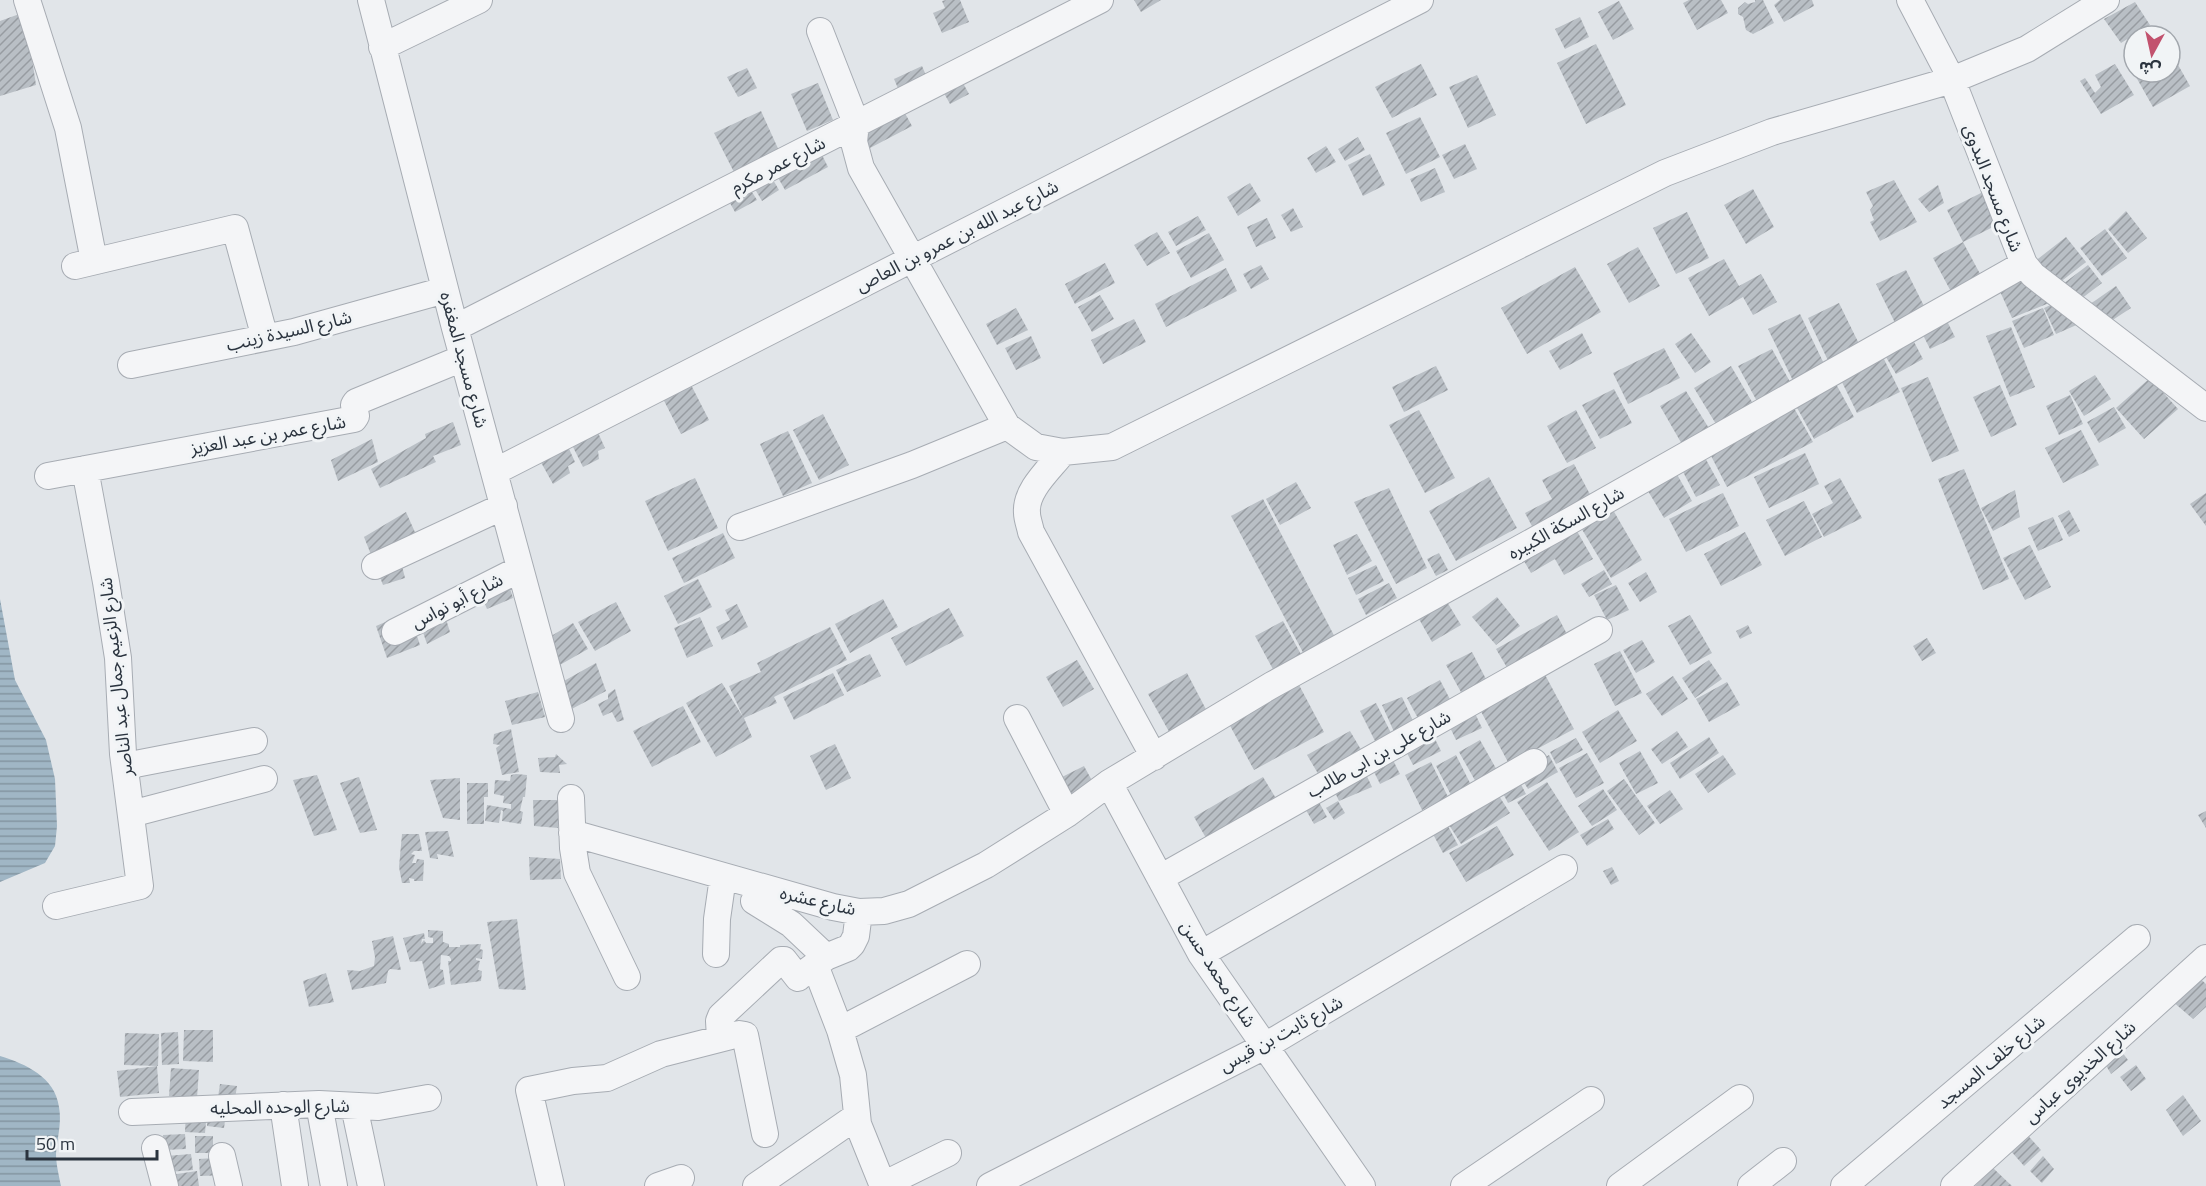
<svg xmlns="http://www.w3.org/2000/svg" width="2206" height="1186" viewBox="0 0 2206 1186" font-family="'Titillium Web','Noto Sans Arabic',sans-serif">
<defs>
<pattern id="water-rules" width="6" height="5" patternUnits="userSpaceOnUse" patternTransform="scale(1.5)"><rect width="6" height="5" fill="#a0b6c5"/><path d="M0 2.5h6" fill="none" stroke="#8395a1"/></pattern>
<pattern id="building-hatch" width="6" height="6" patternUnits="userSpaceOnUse" patternTransform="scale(1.5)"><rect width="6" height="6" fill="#b9bfc5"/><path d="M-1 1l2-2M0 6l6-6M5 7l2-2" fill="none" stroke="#979ca1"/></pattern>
</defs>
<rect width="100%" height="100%" fill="#e1e5e9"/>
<path fill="url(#water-rules)" d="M 0,599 L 15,680 L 46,740 L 55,779 L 57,826 L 55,846 L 45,863 L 0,882 Z
M 0,1056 C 26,1064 55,1077 59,1107 C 62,1123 57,1139 56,1154 C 56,1164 59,1176 61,1186 L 0,1186 Z"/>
<path fill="url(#building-hatch)" d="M 946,0 L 960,0 L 969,22 L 942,33 L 933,13 L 945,8 L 942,1 Z
M 1134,0 L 1161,0 L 1141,12 Z
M 1689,0 L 1721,0 L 1728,13 L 1697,30 L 1683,3 Z
M 1755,0 L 1763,0 L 1774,23 L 1753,34 L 1746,30 L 1743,17 L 1738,14 L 1738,8 L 1745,2 L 1748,4 L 1755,2 Z
M 1780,0 L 1812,0 L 1814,6 L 1784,22 L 1774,5 Z
M 1619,1 L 1634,29 L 1613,40 L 1598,12 Z
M 2135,2 L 2150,25 L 2121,43 L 2104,19 Z
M 25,12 L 36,85 L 0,96 L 0,21 Z
M 1580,17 L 1589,37 L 1565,49 L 1555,29 Z
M 1596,44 L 1626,105 L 1586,124 L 1557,63 Z
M 2173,56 L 2190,86 L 2153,107 L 2136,77 L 2146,72 L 2170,72 L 2170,58 Z
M 1421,64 L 1437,95 L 1392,118 L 1375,87 Z
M 2115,64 L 2134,95 L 2101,114 L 2080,81 L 2085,78 L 2095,93 L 2101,87 L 2095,75 Z
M 922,66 L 928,80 L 900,93 L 894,79 Z
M 747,68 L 757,88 L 738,97 L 727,77 Z
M 958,74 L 969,94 L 950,104 L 939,84 Z
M 1477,75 L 1496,115 L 1468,128 L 1449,87 Z
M 818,83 L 833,120 L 807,131 L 791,94 Z
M 901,106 L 912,126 L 870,148 L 859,128 Z
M 761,111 L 781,155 L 737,178 L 714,133 Z
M 1420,117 L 1440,157 L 1406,174 L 1386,133 Z
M 1358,137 L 1365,150 L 1345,161 L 1338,149 Z
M 1465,144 L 1477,169 L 1454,179 L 1442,155 Z
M 817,145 L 828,167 L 785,190 L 773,169 Z
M 1326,146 L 1336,162 L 1316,173 L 1307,158 Z
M 1370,154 L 1385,185 L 1363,196 L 1348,165 Z
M 1435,168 L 1445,192 L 1421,202 L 1410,179 Z
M 769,173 L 779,190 L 762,201 L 752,184 Z
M 1894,180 L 1917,222 L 1880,241 L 1870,222 L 1874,220 L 1870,210 L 1873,206 L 1866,192 Z
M 1250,183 L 1261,201 L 1238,216 L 1227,197 Z
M 747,184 L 757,200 L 735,212 L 726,196 Z
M 1938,185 L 1944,203 L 1929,212 L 1918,199 Z
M 1753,189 L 1774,227 L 1746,244 L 1724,205 Z
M 1985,191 L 2001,223 L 1963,242 L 1947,210 Z
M 1293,208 L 1303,227 L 1291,232 L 1281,215 Z
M 2126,211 L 2147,238 L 2128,253 L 2108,229 Z
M 1687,212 L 1709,258 L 1676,274 L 1653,228 Z
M 1198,216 L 1206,230 L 1176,246 L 1168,232 Z
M 1267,218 L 1276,238 L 1256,247 L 1247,227 Z
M 2105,229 L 2127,258 L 2102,276 L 2080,248 Z
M 1157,232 L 1170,253 L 1147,266 L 1134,245 Z
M 1209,233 L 1224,260 L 1191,278 L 1176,251 Z
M 2066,237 L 2086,262 L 2054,287 L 2034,262 Z
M 1963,242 L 1986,285 L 1956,301 L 1933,258 Z
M 1638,247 L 1660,286 L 1629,303 L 1607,264 Z
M 1724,259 L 1739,286 L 1761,274 L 1777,302 L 1753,315 L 1743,297 L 1709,316 L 1688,278 Z
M 1105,263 L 1115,283 L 1075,304 L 1065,284 Z
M 1261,265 L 1269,279 L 1251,289 L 1243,274 Z
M 2088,265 L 2102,283 L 2077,302 L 2063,284 Z
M 1575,267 L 1601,312 L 1527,354 L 1501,308 Z
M 1226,268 L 1237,291 L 1166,327 L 1155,304 Z
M 1906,270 L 1929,316 L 1899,331 L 1876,284 Z
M 2025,275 L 2054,301 L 2012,318 L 1998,287 Z
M 2116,286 L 2131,308 L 2105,325 L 2086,307 Z
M 1100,295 L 1114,319 L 1092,332 L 1078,307 Z
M 2057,302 L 2081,323 L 2056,334 L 2044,308 Z
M 1839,303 L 1863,352 L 1831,367 L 1808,318 Z
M 1016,308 L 1028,330 L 997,345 L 986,324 Z
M 2043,308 L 2054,335 L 2024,348 L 2012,321 Z
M 1800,314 L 1828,372 L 1796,387 L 1768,329 Z
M 1134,319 L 1146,342 L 1103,364 L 1091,340 Z
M 1947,321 L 1955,337 L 1930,349 L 1922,333 Z
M 2011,327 L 2035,387 L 2010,397 L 1986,336 Z
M 1582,333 L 1592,353 L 1560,370 L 1549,351 Z
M 1691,333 L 1711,362 L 1695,373 L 1675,344 Z
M 1031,336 L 1041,358 L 1016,370 L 1005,348 Z
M 1911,336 L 1923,359 L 1896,374 L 1883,352 Z
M 1664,348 L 1680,378 L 1628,404 L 1613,373 Z
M 1772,349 L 1794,389 L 1760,407 L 1738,366 Z
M 1883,357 L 1900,392 L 1857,413 L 1840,378 Z
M 1436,366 L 1448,390 L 1404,412 L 1392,387 Z
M 1731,366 L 1755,407 L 1719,429 L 1694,388 Z
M 2095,375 L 2111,399 L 2084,416 L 2069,391 Z
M 687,377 L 709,420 L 681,434 L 659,391 Z
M 1928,377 L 1959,451 L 1932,462 L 1901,388 Z
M 2150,378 L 2178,409 L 2144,439 L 2116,408 Z
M 1835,382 L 1854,417 L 1814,439 L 1795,404 Z
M 2000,385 L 2017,425 L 1991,437 L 1973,397 Z
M 1614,389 L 1632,423 L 1600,439 L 1582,405 Z
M 1686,391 L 1710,430 L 1683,446 L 1660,406 Z
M 2070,395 L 2083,424 L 2059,435 L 2046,406 Z
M 2114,407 L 2126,428 L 2099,443 L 2087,422 Z
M 1794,408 L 1813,442 L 1727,487 L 1709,452 Z
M 1419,410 L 1455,478 L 1425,493 L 1389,425 Z
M 1576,410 L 1596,448 L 1567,463 L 1547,426 Z
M 823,414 L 849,465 L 819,480 L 793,430 Z
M 453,422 L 461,445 L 433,456 L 436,462 L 380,488 L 371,469 L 426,438 L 425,434 Z
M 595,426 L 605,448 L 598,451 L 599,459 L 583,467 L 569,439 Z
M 2081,430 L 2099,465 L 2063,483 L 2045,448 Z
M 788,431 L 812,483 L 783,496 L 760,444 Z
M 372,439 L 378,462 L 338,481 L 331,460 Z
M 566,442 L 575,462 L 568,466 L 570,473 L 553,484 L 538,457 Z
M 1805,453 L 1819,484 L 1769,508 L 1754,477 Z
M 1703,454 L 1720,485 L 1696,497 L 1680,466 Z
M 1574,464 L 1593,500 L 1534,530 L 1525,513 L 1552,499 L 1542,480 Z
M 1674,469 L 1692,501 L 1664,518 L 1645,486 Z
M 1964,469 L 2009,579 L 1983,590 L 1938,479 Z
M 1489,477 L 1517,528 L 1456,561 L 1429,511 Z
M 695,478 L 718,528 L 668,551 L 645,501 Z
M 1840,478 L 1862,518 L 1824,537 L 1812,514 L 1833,503 L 1824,486 Z
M 1296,482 L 1311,508 L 1280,525 L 1266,499 Z
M 1389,488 L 1427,568 L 1396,584 L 1354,502 Z
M 2015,490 L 2020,517 L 1993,531 L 1981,508 Z
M 1723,493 L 1739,526 L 1686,552 L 1669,519 Z
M 2206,493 L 2206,526 L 2190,504 Z
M 1263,499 L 1338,643 L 1307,660 L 1231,516 Z
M 1804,501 L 1822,537 L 1785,556 L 1766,520 Z
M 1609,503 L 1642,560 L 1611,578 L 1577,521 Z
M 2069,510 L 2080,531 L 2069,537 L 2058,516 Z
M 406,512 L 418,539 L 398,550 L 405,578 L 383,585 L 364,537 Z
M 2053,517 L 2063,540 L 2038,551 L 2028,528 Z
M 1574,526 L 1593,559 L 1564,575 L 1555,559 L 1531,573 L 1521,556 Z
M 1745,532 L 1762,565 L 1721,586 L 1704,554 Z
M 723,533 L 735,558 L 684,583 L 672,558 Z
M 1357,534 L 1372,561 L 1347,575 L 1333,545 Z
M 2030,545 L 2051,587 L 2025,600 L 2003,558 Z
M 1439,553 L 1448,570 L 1436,576 L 1427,559 Z
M 1376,565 L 1384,581 L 1356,595 L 1348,578 Z
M 503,566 L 513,598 L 487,609 L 474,578 Z
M 1604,570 L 1612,584 L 1589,597 L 1581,584 Z
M 1646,572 L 1657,592 L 1640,602 L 1628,583 Z
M 698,579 L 712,607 L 678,624 L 664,596 Z
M 1435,582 L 1461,625 L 1432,642 L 1407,598 Z
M 1389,583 L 1397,598 L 1366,615 L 1358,599 Z
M 1616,585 L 1629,610 L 1607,620 L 1594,595 Z
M 1497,597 L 1520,626 L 1496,645 L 1472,617 Z
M 883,599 L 898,627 L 850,653 L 835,624 Z
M 440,600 L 450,632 L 427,644 L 416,612 Z
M 616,602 L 631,631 L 595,651 L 578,622 Z
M 737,604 L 748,627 L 722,640 L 716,627 L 730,620 L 725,610 Z
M 949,608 L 964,636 L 906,666 L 891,638 Z
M 409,612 L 420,645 L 387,658 L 376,626 Z
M 1557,615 L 1569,638 L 1509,671 L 1496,649 Z
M 1690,615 L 1712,653 L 1690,665 L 1668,626 Z
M 700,617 L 713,646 L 687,658 L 674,628 Z
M 1283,621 L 1303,658 L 1275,673 L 1255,636 Z
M 573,623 L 588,649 L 551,670 L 536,645 Z
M 1748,625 L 1752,633 L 1740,639 L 1736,631 Z
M 830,627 L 847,660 L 774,697 L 777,703 L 744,718 L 752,737 L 716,757 L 686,703 L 722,683 L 743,717 L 729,686 L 761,672 L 757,663 Z
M 1927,638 L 1936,653 L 1922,661 L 1913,646 Z
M 1642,640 L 1655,662 L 1636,673 L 1623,650 Z
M 1620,651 L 1642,693 L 1615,706 L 1594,664 Z
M 1472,652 L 1487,681 L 1462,694 L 1446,665 Z
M 870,654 L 881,676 L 847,692 L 836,670 Z
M 1077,660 L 1094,689 L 1063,707 L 1046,677 Z
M 1709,660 L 1722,679 L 1695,698 L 1682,678 Z
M 596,663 L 606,691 L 564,713 L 555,686 Z
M 1542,669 L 1574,729 L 1509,764 L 1477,704 Z
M 833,673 L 844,695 L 794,720 L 783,697 Z
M 1187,673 L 1210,717 L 1172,737 L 1148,694 Z
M 1673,676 L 1688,699 L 1662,716 L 1646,694 Z
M 1440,680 L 1454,707 L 1421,724 L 1407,698 Z
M 1727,682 L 1740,705 L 1709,722 L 1696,699 Z
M 1299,685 L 1324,732 L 1254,770 L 1228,722 Z
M 615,689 L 624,720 L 617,722 L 612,712 L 603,716 L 598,704 L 608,699 L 608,694 Z
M 538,692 L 545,717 L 512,725 L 505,701 Z
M 1402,697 L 1415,725 L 1395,734 L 1382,705 Z
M 1376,703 L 1391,733 L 1375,741 L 1360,711 Z
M 1471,705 L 1482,728 L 1456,740 L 1445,717 Z
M 683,706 L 701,742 L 652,767 L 633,731 Z
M 1618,710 L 1637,741 L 1600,763 L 1582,732 Z
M 511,729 L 519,772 L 502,775 L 496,748 L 500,745 L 493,744 L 494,734 Z
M 1430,729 L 1441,751 L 1413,765 L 1402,743 Z
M 1350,731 L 1366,758 L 1323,782 L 1307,755 Z
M 1677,731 L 1688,747 L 1662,764 L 1651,749 Z
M 1709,737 L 1719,753 L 1680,779 L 1670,763 Z
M 1576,738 L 1583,750 L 1556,764 L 1550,752 Z
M 1480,740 L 1498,772 L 1477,784 L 1459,752 Z
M 835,744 L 851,778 L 826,790 L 810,756 Z
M 1388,750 L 1400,774 L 1380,784 L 1368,760 Z
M 1640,751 L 1658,783 L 1636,794 L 1619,763 Z
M 1587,753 L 1604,783 L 1576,798 L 1559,768 Z
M 556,754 L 567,764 L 559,765 L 560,773 L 540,772 L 538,758 L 555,757 Z
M 1456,755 L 1472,787 L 1452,797 L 1436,766 Z
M 1549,755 L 1558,772 L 1528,789 L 1518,773 Z
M 1723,755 L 1736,774 L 1708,793 L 1695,774 Z
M 1431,762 L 1448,797 L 1422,810 L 1405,775 Z
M 1084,766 L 1095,786 L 1067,801 L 1056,780 Z
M 1363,768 L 1372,787 L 1339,801 L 1330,782 Z
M 1514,771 L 1526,794 L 1508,803 L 1496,780 Z
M 516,774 L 527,775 L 525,797 L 523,797 L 520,811 L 523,812 L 521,824 L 502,821 L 503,811 L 501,810 L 499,823 L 485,821 L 487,805 L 511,809 L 511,804 L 503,803 L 504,796 L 494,794 L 495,780 L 510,781 L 511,775 Z
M 317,775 L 337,830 L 314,836 L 293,780 Z
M 359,777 L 377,830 L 360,833 L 340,783 Z
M 1263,777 L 1280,805 L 1210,845 L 1194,817 Z
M 460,778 L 460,820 L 443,818 L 430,780 Z
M 1624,779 L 1655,823 L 1639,835 L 1607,791 Z
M 1490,782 L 1510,813 L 1461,844 L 1441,812 Z
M 1547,782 L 1579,832 L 1549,851 L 1517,802 Z
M 467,783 L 488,783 L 488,797 L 484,797 L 484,824 L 467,824 Z
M 1603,789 L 1617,810 L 1592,826 L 1578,806 Z
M 1670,790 L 1683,809 L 1660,824 L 1647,806 Z
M 1313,791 L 1327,817 L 1314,824 L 1299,798 Z
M 533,800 L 559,800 L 558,828 L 534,826 Z
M 1338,801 L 1345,813 L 1334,820 L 1326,808 Z
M 1440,811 L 1458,845 L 1443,853 L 1425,819 Z
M 2206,811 L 2206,828 L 2198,815 Z
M 1608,819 L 1614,829 L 1587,846 L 1580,835 Z
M 1497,826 L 1514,855 L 1466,882 L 1449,853 Z
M 448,831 L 454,857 L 437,854 L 438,859 L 430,858 L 425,832 Z
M 402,834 L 419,834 L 422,851 L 414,851 L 411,854 L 415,855 L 412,863 L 416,863 L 417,859 L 424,860 L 423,881 L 414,881 L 414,879 L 409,878 L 410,883 L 402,883 L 399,867 Z
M 529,857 L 560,859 L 561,879 L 530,880 Z
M 1612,867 L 1619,881 L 1611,885 L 1603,871 Z
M 517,919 L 526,990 L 499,989 L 487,922 Z
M 428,930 L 443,931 L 443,942 L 449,944 L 449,947 L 460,947 L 460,945 L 481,944 L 480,949 L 483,950 L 482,959 L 476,958 L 476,960 L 480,961 L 478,970 L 482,971 L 481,981 L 451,985 L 448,961 L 451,961 L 451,959 L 449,956 L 441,955 L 440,969 L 443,970 L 445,984 L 429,989 L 422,961 L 410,962 L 403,938 L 424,933 L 425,939 L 422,939 L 421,944 L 424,940 L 426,943 L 433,943 L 433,938 L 428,937 Z
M 393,936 L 401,970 L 390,969 L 388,971 L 386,983 L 352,990 L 347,970 L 360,971 L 374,966 L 375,957 L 372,941 Z
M 2185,965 L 2206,984 L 2206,1007 L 2193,1019 L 2157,988 Z
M 326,973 L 334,1002 L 309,1007 L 303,981 Z
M 184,1030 L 213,1030 L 213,1062 L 183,1061 Z
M 178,1032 L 179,1064 L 162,1065 L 161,1033 Z
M 125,1033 L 159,1034 L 158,1066 L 124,1065 Z
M 2116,1044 L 2128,1060 L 2111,1074 L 2101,1057 Z
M 2136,1065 L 2146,1079 L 2131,1091 L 2120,1077 Z
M 157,1066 L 159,1093 L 120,1097 L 117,1071 Z
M 171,1068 L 199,1070 L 197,1098 L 169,1096 Z
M 220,1084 L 237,1086 L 235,1099 L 218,1097 Z
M 2183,1095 L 2201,1121 L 2183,1136 L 2166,1110 Z
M 186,1110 L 207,1111 L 205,1133 L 185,1132 Z
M 208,1111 L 226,1113 L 224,1128 L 207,1126 Z
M 2021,1128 L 2041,1150 L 2024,1166 L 2003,1142 Z
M 185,1134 L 186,1149 L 164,1150 L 163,1135 Z
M 195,1136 L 213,1136 L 213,1153 L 195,1153 Z
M 191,1154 L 193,1170 L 168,1172 L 166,1156 Z
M 2043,1156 L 2054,1169 L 2042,1183 L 2030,1171 Z
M 228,1157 L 230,1175 L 200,1176 L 199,1159 Z
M 1993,1168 L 2012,1186 L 1975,1186 Z
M 197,1171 L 199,1186 L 172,1186 L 170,1175 Z"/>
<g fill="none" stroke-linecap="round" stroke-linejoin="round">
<g stroke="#a7acb3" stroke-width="28">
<path id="minor" d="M 27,0 L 68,128 L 94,261
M 371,0 L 455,328 L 561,719
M 1910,0 L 1952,80 L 2024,264 L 2033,275 L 2206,408
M 820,31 L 856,123 L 854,142 L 861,168 L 1007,426 L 1036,447 L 1063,452 L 1112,447 L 1665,173 L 1772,132 L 1952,80 L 2027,49 L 2106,0
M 382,47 L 479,0
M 75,266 L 235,228 L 265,338
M 455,328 L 1100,0
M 131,365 L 294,332 L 445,290
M 1063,452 C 1050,469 1025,490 1027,513 C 1027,519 1030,526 1031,532 L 1154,757
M 494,472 L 1420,0
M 48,476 L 354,419 L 356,416 L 354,405 L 356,402 L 463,358
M 740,527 L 912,465 L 1007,426
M 375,566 L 504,506
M 395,632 L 520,569
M 1017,718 L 1067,814
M 125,766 L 254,741
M 1109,783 L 1201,954 L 1362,1186
M 571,798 L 573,848 L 577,873 L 627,977
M 131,814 L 264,779
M 572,833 L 833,907 L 859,912 L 884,911 L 909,904 L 986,865 L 1067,814 L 1109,783 L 1272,685 L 1559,527 L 2024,264
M 1160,878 L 1599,630
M 754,901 L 791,924 L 826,957
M 56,906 L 140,886 L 123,754 L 118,658 L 106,582 L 85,469
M 716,954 L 717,919 L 723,877
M 1201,954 L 1534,762
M 815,965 L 840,1030 L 853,1075 L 858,1124 L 883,1186
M 802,975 L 826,957 L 848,948 L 852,944 L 856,936 L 859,912
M 840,1030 L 967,964
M 720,1038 L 719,1021 L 721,1016 L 781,960 L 784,960 L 798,978
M 319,1104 L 334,1186
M 283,1105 L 295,1186
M 354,1106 L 371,1186
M 132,1112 L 319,1104 L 378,1107 L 428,1098
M 155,1148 L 165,1186
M 222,1156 L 229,1186
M 883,1185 L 948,1153
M 551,1186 L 529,1090 L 573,1081 L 607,1078 L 661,1054 L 739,1034 L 745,1035 L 765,1134
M 658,1186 L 681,1178
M 756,1186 L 857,1116
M 990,1186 L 1265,1046 L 1564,868
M 1464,1186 L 1591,1100
M 1620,1186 L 1740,1098
M 1751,1186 L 1783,1161
M 1844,1186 L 2137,938
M 1954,1186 L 2206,958"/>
</g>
<use href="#minor" stroke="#f4f5f7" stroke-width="26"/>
</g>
<g text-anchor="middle" stroke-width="6" stroke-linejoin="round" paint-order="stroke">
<g font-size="18" fill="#2b343f" stroke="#f1f4f6">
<text transform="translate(778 165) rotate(-27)" y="6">شارع عمر مكرم</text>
<text transform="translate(1993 188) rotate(69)" y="6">شارع مسجد البدوى</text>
<text transform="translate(957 236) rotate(-27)" y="6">شارع عبد الله بن عمرو بن العاص</text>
<text transform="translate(289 331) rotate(-13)" y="6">شارع السيدة زينب</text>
<text transform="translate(464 360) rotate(75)" y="6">شارع مسجد المغفره</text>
<text transform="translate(268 435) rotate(-10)" y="6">شارع عمر بن عبد العزيز</text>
<text transform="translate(1566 523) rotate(-29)" y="6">شارع السكة الكبيره</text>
<text transform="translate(457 601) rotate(-27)" y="6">شارع أبو نواس</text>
<text transform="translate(116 677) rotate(-96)" y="6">شارع الزعيم جمال عبد الناصر</text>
<text transform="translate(1379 754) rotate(-29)" y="6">شارع على بن ابى طالب</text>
<text transform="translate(818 901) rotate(13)" y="6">شارع عشره</text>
<text transform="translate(1218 974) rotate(57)" y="6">شارع محمد حسن</text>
<text transform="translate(1281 1034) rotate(-29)" y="6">شارع ثابت بن قيس</text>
<text transform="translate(1991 1062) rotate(-40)" y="6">شارع خلف المسجد</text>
<text transform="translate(2080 1072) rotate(-42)" y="6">شارع الخديوى عباس</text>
<text transform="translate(280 1107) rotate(-1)" y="6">شارع الوحده المحليه</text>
</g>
</g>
<g transform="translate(2152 54) rotate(188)"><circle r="28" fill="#f1f4f6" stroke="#a2a7ad" stroke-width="1.5"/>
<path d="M0-4.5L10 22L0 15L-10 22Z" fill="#c2526e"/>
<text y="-9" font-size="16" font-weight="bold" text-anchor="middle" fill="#2b343f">ش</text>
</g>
<path d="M27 1150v9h130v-9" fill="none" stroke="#2b343f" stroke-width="3"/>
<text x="36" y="1150" font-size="18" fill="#2b343f" stroke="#f1f4f6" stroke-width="4.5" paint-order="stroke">50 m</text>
</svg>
